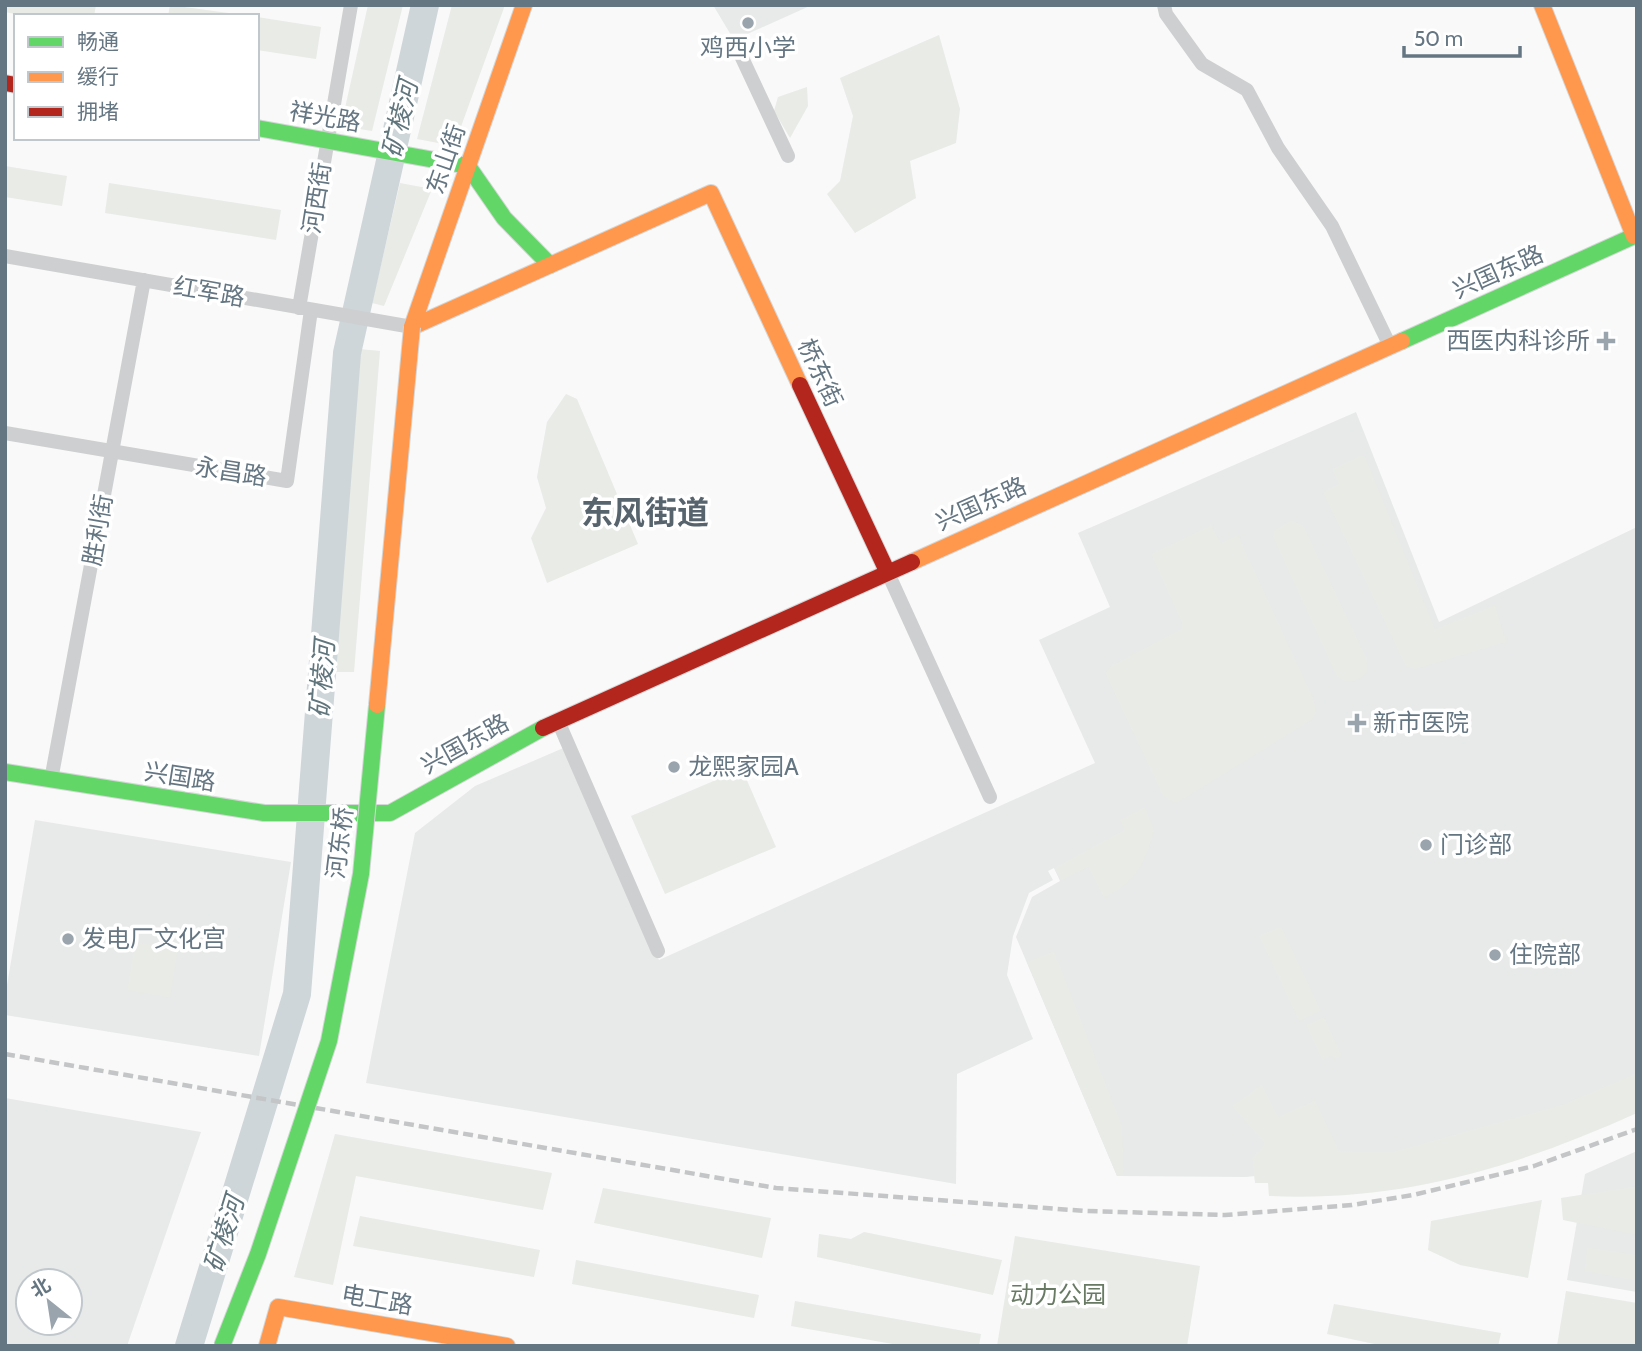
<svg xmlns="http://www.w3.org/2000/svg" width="1642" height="1351" viewBox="0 0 1642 1351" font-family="Cabin,'Noto Sans SC',sans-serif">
<rect width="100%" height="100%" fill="#f9f9f9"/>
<path fill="#e8e9e9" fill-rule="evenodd" d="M 713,5 L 812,5 L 734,40 Z
M 1356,412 L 1439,622 L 1637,527 L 1637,1097 L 1416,1158 L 1246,1177 L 1117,1176 L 1016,937 L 1032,897 L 1060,881 L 1054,868 L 1048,871 L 1053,880 L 1029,893 L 1013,936 L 1007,975 L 1033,1039 L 957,1074 L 956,1184 L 366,1083 L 415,833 L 475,786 L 568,746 L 659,960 L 1095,763 L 1039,640 L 1110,607 L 1078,533 Z
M 35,820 L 291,862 L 259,1056 L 5,1015 L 5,997 Z
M 5,1098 L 201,1132 L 127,1346 L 5,1346 ZM 70,1281 L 70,1323 L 28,1323 L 28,1281 Z
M 1637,1151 L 1637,1292 L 1567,1280 L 1585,1174 Z"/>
<path fill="#e8ebe6" d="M 5,5 L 96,5 L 94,16 L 26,16 L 5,12 Z
M 170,5 L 250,16 L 168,16 Z
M 368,5 L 403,5 L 372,131 L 341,126 Z
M 452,5 L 505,5 L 454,146 L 417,139 Z
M 257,17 L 321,27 L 316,59 L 257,50 Z
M 939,35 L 960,109 L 956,143 L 910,161 L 916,198 L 855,233 L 827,194 L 840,181 L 853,116 L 840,78 Z
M 807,87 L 808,106 L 790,138 L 774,111 L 778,97 Z
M 5,166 L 67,176 L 62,206 L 5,197 Z
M 109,183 L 281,210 L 276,240 L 105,213 Z
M 400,183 L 432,189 L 384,306 L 372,303 Z
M 359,349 L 380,351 L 354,672 L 335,672 Z
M 566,394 L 577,399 L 638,544 L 547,583 L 531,538 L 546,508 L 537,477 L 547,422 Z
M 1364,454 L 1435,629 L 1495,605 L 1506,642 L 1416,669 L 1406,667 L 1323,492 L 1339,484 L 1332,469 Z
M 1291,520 L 1303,525 L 1368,661 L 1367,672 C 1358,683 1348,684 1337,677 L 1274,539 L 1274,531 Z
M 1211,525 L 1221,543 L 1238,535 L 1314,700 L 1316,713 L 1313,719 L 1177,803 L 1163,796 L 1105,673 L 1111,666 L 1181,629 L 1182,623 L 1151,554 Z
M 742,769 L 776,847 L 665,894 L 631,816 Z
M 1145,807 L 1154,830 C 1145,865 1136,881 1104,898 L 1088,867 L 1061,881 L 1054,868 L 1124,830 L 1120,820 Z
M 1281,926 L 1321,1011 L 1299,1021 L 1259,936 Z
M 135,942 L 178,949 L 170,998 L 127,990 Z
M 1054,951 L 1122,1126 L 1124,1176 L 1117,1176 L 1027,962 Z
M 1324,1017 L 1342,1056 L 1334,1059 L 1332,1056 L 1322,1060 L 1306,1025 Z
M 1637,1073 L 1637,1113 C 1517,1167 1402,1202 1269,1196 L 1268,1183 L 1255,1183 L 1252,1158 L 1265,1144 L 1232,1106 L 1262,1085 L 1278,1117 L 1315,1100 L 1339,1151 L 1392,1152 L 1564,1104 Z
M 335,1134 L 552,1173 L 543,1210 L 356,1176 L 333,1285 L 294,1277 Z
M 1637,1186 L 1637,1235 L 1563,1220 L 1561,1198 Z
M 603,1188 L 771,1218 L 762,1258 L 594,1223 Z
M 1542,1200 L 1528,1278 L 1460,1265 L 1428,1250 L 1431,1221 Z
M 360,1216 L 540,1250 L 534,1277 L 353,1246 Z
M 864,1232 L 1002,1260 L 993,1295 L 817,1257 L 819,1234 L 851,1239 Z
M 1015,1236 L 1200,1266 L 1187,1346 L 997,1346 Z
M 1587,1247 L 1637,1255 L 1637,1281 L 1584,1271 Z
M 576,1260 L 759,1295 L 754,1318 L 572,1284 Z
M 1566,1291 L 1637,1303 L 1637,1346 L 1557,1346 Z
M 795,1301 L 981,1334 L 979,1346 L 904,1346 L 791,1326 Z
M 1334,1304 L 1501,1333 L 1498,1346 L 1384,1346 L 1327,1334 Z"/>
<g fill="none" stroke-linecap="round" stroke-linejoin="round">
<path stroke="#ced6d9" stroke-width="28" d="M 189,1346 L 297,994 L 347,353 L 425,5"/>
<g stroke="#d5d6d7" stroke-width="18">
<path id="fast" d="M 257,128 L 468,166 L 504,218 L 550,265
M 1402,341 L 1634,236
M 5,772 L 264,813 L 390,813 L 543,728"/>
</g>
<g stroke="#d5d6d7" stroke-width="18">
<path id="slow" d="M 1542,5 L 1634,236 L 1637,235
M 412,327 L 711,193 L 800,385
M 412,327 L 524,5
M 912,562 L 1402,341
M 267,1346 L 278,1307 L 507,1346"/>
</g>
<g stroke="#d5d6d7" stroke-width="18">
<path id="jam" d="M 5,83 L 16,85
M 800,385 L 887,571
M 543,728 L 912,562"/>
</g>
<path stroke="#cecfd0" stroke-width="14" d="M 1164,5 L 1166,14 L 1202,64 L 1247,90 L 1278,148 L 1332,226 L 1390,346
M 736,45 L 788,156
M 5,256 L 412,327
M 299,308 L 351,5
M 5,433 L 287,481 L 311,310
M 887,571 L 990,797
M 558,721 L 658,951
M 51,780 L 144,280"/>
<use href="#fast" stroke="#63d668" stroke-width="16"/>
<use href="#slow" stroke="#ff974d" stroke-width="16"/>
<use href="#jam" stroke="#b3261e" stroke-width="16"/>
<path stroke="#c3c5c6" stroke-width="4.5" stroke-dasharray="10 5" stroke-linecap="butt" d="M 5,1054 L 776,1188 L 1085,1211 L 1225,1215 L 1352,1205 L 1413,1195 L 1534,1166 L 1637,1129"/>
<g stroke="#d5d6d7" stroke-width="18" stroke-linecap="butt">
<path id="fast-bridge" d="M 222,1346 L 258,1254 L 329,1041 L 361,874 L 377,705"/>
</g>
<g stroke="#d5d6d7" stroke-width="18" stroke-linecap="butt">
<path id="slow-bridge" d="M 377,705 L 412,327"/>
</g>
<use href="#fast-bridge" stroke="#63d668" stroke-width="16"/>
<use href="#slow-bridge" stroke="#ff974d" stroke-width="16"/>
</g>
<g fill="#99a4ac" stroke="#fff" stroke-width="2.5">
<circle cx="748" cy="23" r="7"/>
<path d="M1602.5 330.5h7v7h7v7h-7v7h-7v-7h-7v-7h7z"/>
<path d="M1353.5 712.5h7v7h7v7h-7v7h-7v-7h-7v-7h7z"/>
<circle cx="674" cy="767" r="7"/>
<circle cx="1426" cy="845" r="7"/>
<circle cx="68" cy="939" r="7"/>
<circle cx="1495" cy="955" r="7"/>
</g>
<g text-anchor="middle" stroke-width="7" stroke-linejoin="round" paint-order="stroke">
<g font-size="24" fill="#657683" stroke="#fff" text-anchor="start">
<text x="748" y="56" text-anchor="middle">鸡西小学</text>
<text x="1590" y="349" text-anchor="end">西医内科诊所</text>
<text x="1373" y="731">新市医院</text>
<text x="688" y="775">龙熙家园A</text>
<text x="1440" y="853">门诊部</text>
<text x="82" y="947">发电厂文化宫</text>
<text x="1509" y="963">住院部</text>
</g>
<g font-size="24" fill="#657683" stroke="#fff">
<text transform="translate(325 117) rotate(10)" y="8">祥光路</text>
<text transform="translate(446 159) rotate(-71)" y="8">东山街</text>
<text transform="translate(317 198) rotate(-81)" y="8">河西街</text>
<text transform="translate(1498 272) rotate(-24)" y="8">兴国东路</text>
<text transform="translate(209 292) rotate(10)" y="8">红军路</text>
<text transform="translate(820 373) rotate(65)" y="8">桥东街</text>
<text transform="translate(231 472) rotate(9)" y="8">永昌路</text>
<text transform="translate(981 504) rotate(-24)" y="8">兴国东路</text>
<text transform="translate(98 530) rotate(-80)" y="8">胜利街</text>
<text transform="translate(465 744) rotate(-29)" y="8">兴国东路</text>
<text transform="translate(180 777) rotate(9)" y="8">兴国路</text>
<text transform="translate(340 843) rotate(-83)" y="8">河东桥</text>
<text transform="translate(377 1300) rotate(10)" y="8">电工路</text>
</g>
<g font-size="24" fill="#687a64" stroke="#fff">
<text x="1058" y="1303">动力公园</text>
</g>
<g font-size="26" font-style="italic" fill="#60757c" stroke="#fff">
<text transform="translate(400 119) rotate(-77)" y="9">矿棱河</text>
<text transform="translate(322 679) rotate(-86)" y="9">矿棱河</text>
<text transform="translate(224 1234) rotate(-73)" y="9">矿棱河</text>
</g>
<g font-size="32" font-weight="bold" fill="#57646e" stroke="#fff">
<text x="645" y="524">东风街道</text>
</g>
</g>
<rect width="1642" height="1351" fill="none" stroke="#657683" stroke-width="14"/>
<rect x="14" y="14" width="245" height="126" fill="#ffffff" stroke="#c1c8cd" stroke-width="2"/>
<rect x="28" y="37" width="35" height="10" fill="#63d668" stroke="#c1c8cd" stroke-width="2"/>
<text x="77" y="49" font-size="21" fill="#657683">畅通</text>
<rect x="28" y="72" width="35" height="10" fill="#ff974d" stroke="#c1c8cd" stroke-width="2"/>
<text x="77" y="84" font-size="21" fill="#657683">缓行</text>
<rect x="28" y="107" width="35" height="10" fill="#b3261e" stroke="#c1c8cd" stroke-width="2"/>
<text x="77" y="119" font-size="21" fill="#657683">拥堵</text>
<g transform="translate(49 1302) rotate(330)"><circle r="33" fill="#ffffff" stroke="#c1c8cd" stroke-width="2"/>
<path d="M0-5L12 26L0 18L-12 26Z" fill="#99a4ac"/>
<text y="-10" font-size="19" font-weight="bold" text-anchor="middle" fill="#657683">北</text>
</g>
<path d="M1404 46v10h116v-10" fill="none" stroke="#657683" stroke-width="3.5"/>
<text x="1414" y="46" font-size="21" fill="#657683" stroke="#ffffff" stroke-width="5" paint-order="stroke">50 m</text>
</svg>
